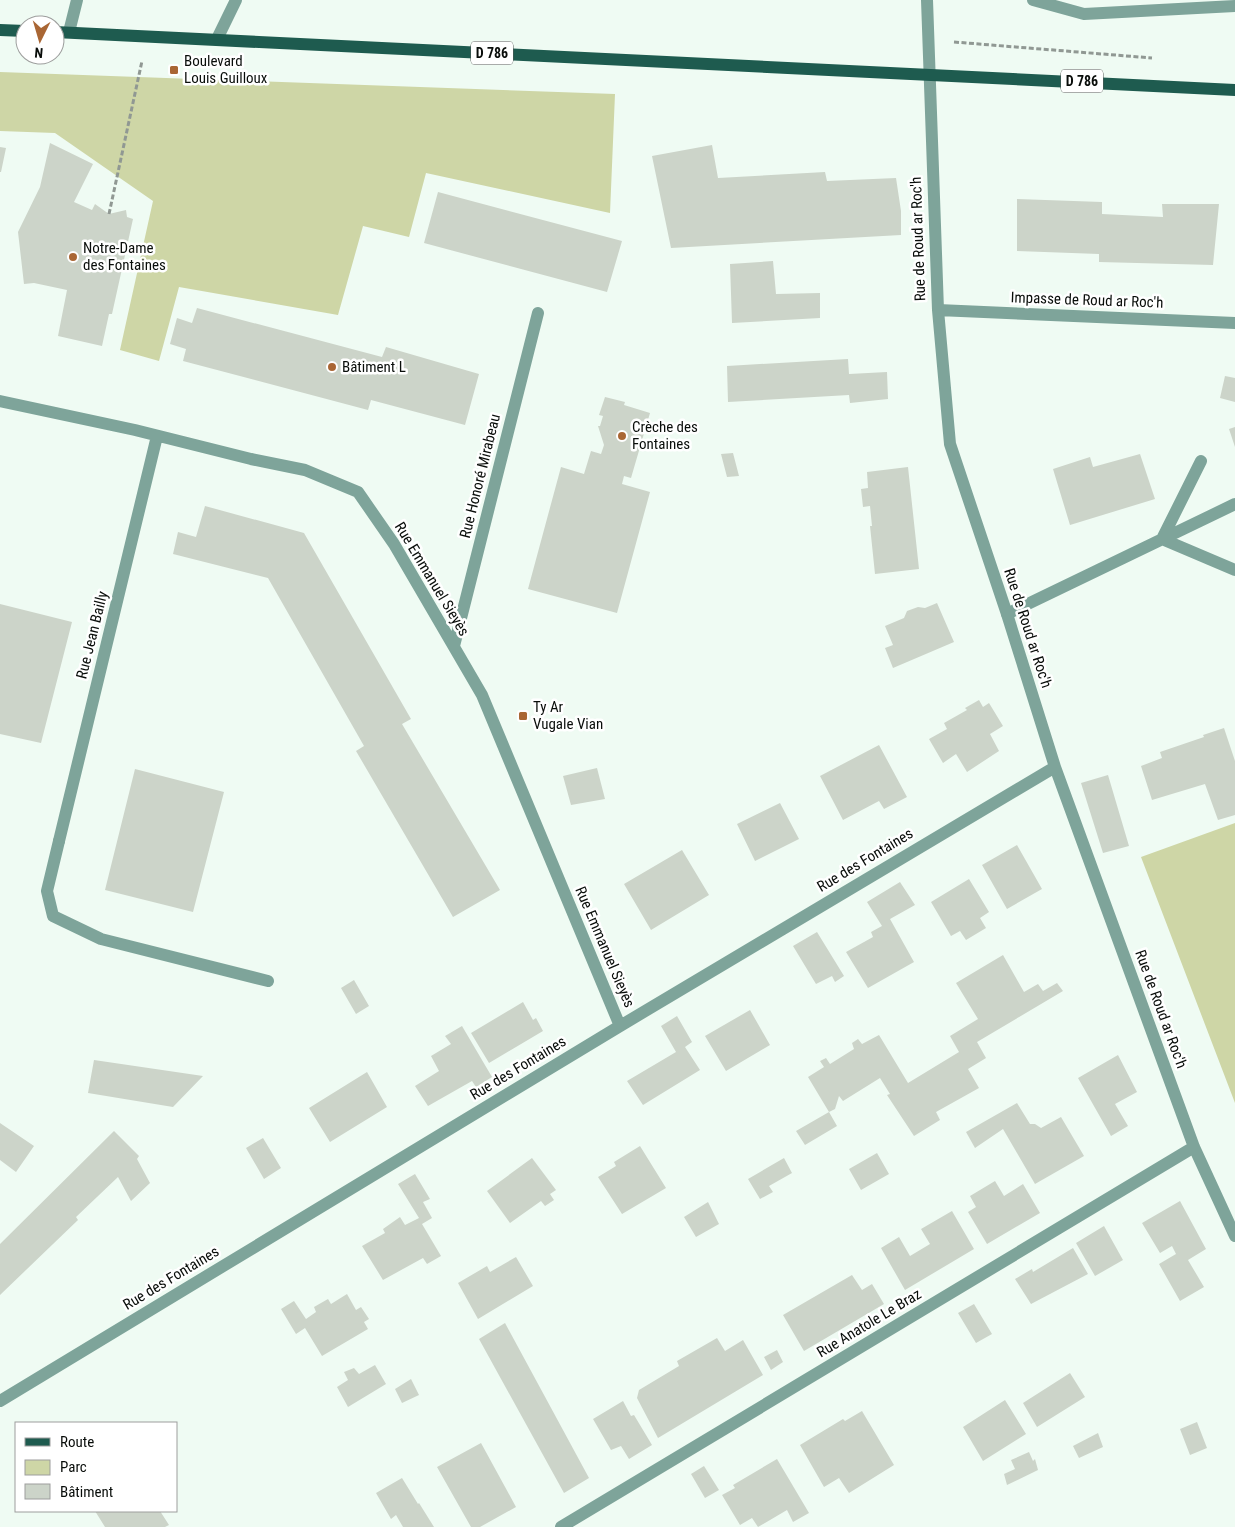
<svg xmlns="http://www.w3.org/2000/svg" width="1235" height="1527" viewBox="0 0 1235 1527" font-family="'Roboto Condensed',sans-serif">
<rect width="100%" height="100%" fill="#effbf3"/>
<path fill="#ced6a6" d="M 0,72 L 615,94 L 610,213 L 426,173 L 409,237 L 363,226 L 338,315 L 179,287 L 159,361 L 120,350 L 153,201 L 55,133 L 0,131 Z
M 1235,823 L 1235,1103 L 1141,857 Z"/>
<path fill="#ccd4c9" d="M 50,143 L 93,164 L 74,202 L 92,210 L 95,204 L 109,214 L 126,210 L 127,217 L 133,219 L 112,314 L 109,314 L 102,346 L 58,336 L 67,290 L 34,283 L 24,284 L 18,232 L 40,187 Z
M 712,145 L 718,178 L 825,172 L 827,181 L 896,178 L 901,211 L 901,235 L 671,248 L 652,156 Z
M 0,147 L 6,148 L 1,172 L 0,172 Z
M 438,192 L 622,241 L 607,292 L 424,243 Z
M 1017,199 L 1102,202 L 1102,214 L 1163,217 L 1162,204 L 1219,204 L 1213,265 L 1099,262 L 1099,254 L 1017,251 Z
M 773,261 L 776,294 L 820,293 L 820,318 L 732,323 L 730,264 Z
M 197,308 L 382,357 L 386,347 L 479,374 L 465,425 L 371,400 L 368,410 L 183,361 L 186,349 L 170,344 L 177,318 L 192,323 Z
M 848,359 L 849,374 L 887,372 L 888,399 L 850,403 L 849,395 L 728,402 L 727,366 Z
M 1225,376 L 1235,378 L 1235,402 L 1220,398 Z
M 605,397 L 625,402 L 624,405 L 650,413 L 631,478 L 624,476 L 622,484 L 650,492 L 617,613 L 528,589 L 561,467 L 584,474 L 591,451 L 601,454 L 604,445 L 598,426 L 600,426 L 603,416 L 599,415 Z
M 1235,427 L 1235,447 L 1229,429 Z
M 733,453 L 739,476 L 727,477 L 721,454 Z
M 1140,454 L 1155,499 L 1070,525 L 1053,469 L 1090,457 L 1093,467 Z
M 908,467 L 919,569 L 875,574 L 870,526 L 872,526 L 870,506 L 863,507 L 861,489 L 868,488 L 867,472 Z
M 205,506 L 304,533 L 411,719 L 402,724 L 500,890 L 453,917 L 356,751 L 364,746 L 268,578 L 173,554 L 178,532 L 196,537 Z
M 937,603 L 954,642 L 893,668 L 885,648 L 893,645 L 885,626 L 904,618 L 907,611 L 918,607 L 925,608 Z
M 0,604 L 72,622 L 41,743 L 0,734 Z
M 979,700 L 983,707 L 989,703 L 1003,726 L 990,734 L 999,751 L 967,772 L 956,754 L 943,763 L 929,739 L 947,729 L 944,723 L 967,710 L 965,708 Z
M 1224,728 L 1235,761 L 1235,815 L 1218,820 L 1205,784 L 1152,800 L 1141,766 L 1162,758 L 1160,752 L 1204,737 L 1203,735 Z
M 879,745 L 907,797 L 884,809 L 879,801 L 843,820 L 820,776 Z
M 597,768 L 605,799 L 571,805 L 563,776 Z
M 135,769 L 224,792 L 193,912 L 105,890 Z
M 1108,775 L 1129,846 L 1103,853 L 1081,783 Z
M 780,803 L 799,839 L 755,861 L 737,824 Z
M 1017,845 L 1042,889 L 1007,909 L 982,865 Z
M 682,850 L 709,895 L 651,930 L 624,884 Z
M 969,879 L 989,912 L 980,918 L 986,928 L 966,940 L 960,931 L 951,936 L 931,902 Z
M 900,882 L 915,905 L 890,919 L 914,962 L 868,988 L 846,952 L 873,937 L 871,932 L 882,926 L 867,902 Z
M 817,932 L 844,976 L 835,982 L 832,976 L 816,984 L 793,946 Z
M 1003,955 L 1024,992 L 1038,984 L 1043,991 L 1057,983 L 1063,991 L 977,1042 L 986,1058 L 968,1069 L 979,1088 L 936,1112 L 940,1120 L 914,1136 L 887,1095 L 890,1094 L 880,1078 L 843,1101 L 839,1096 L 835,1109 L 829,1112 L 808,1077 L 824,1067 L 820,1061 L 826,1058 L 830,1064 L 854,1049 L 852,1043 L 858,1039 L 862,1044 L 879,1035 L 908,1083 L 959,1052 L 950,1036 L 978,1019 L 956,983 Z
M 354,980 L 369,1006 L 356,1014 L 341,988 Z
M 523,1002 L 533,1020 L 536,1018 L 543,1031 L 489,1063 L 471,1033 Z
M 750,1010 L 770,1045 L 726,1071 L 705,1036 Z
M 677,1016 L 692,1042 L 685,1047 L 700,1070 L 643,1105 L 627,1081 L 676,1052 L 661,1026 Z
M 462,1026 L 492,1077 L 476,1087 L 472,1081 L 428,1106 L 415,1086 L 439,1071 L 431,1056 L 451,1044 L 445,1036 Z
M 1118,1055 L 1137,1092 L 1115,1104 L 1128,1126 L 1111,1136 L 1078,1078 Z
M 94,1060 L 203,1076 L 173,1107 L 88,1093 Z
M 367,1072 L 387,1107 L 330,1142 L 309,1108 Z
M 1017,1103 L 1030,1124 L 1035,1124 L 1041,1128 L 1061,1117 L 1084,1156 L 1035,1184 L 1003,1129 L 975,1148 L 966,1132 Z
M 829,1112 L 837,1126 L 805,1145 L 796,1131 Z
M 0,1123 L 34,1146 L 16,1172 L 0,1160 Z
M 114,1131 L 139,1156 L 137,1159 L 150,1183 L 131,1201 L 118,1177 L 76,1217 L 78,1220 L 0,1295 L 0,1244 Z
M 263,1138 L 281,1168 L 264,1179 L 246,1148 Z
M 640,1146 L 666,1188 L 622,1214 L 598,1177 L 616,1166 L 614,1162 Z
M 877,1153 L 889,1174 L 861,1190 L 849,1169 Z
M 532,1158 L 556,1190 L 550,1194 L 554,1200 L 545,1206 L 541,1201 L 510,1223 L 487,1191 Z
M 784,1158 L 792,1173 L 769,1186 L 773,1192 L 760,1199 L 748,1179 Z
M 415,1174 L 430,1199 L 423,1202 L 432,1218 L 422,1224 L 441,1256 L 427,1264 L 423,1258 L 383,1280 L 362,1246 L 385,1233 L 383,1229 L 400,1217 L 405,1225 L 419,1218 L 398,1184 Z
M 995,1181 L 1004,1196 L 1023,1184 L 1040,1213 L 987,1244 L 968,1212 L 976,1207 L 970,1196 Z
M 1180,1201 L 1206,1249 L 1188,1260 L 1204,1287 L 1180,1301 L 1159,1264 L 1176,1254 L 1172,1246 L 1160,1253 L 1142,1223 Z
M 708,1202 L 719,1224 L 696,1237 L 684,1217 Z
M 952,1211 L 974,1249 L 905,1290 L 881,1248 L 899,1237 L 910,1256 L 930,1244 L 921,1229 Z
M 1104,1226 L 1123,1260 L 1095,1276 L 1076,1243 Z
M 1073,1248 L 1088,1274 L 1031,1304 L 1015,1279 L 1032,1269 L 1033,1272 Z
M 516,1257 L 533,1286 L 478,1319 L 458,1283 L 487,1266 L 490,1272 Z
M 852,1275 L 862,1290 L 872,1284 L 884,1304 L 804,1351 L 783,1315 Z
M 347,1294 L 356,1310 L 361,1307 L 369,1319 L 364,1322 L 368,1329 L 322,1356 L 305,1328 L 296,1334 L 281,1309 L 294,1301 L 306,1319 L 316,1312 L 314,1307 L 328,1299 L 331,1304 Z
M 974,1304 L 992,1334 L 976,1343 L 958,1313 Z
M 505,1323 L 589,1478 L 564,1493 L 479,1339 Z
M 717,1338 L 725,1351 L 743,1340 L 763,1375 L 658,1438 L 637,1398 L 639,1390 L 679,1366 L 677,1361 Z
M 777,1350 L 783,1362 L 771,1370 L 764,1357 Z
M 375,1365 L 386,1384 L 348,1407 L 337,1387 L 348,1380 L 344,1372 L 354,1368 L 359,1374 Z
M 1070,1373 L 1085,1397 L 1037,1427 L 1023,1403 Z
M 411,1379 L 419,1395 L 402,1403 L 395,1389 Z
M 1005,1400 L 1026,1434 L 983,1461 L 963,1427 Z
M 623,1401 L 631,1416 L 634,1415 L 652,1445 L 629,1459 L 621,1446 L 611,1450 L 593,1419 Z
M 862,1411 L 894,1465 L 849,1493 L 839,1478 L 824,1487 L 800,1445 L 843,1419 L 845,1421 Z
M 1197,1422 L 1207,1448 L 1190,1455 L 1180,1429 Z
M 1098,1433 L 1103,1447 L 1079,1458 L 1073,1446 Z
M 481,1443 L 516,1507 L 480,1527 L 471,1527 L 437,1467 Z
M 1029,1452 L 1033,1461 L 1035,1459 L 1038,1470 L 1007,1485 L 1004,1474 L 1015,1469 L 1011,1460 Z
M 777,1459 L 809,1513 L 793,1522 L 787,1510 L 758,1527 L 752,1518 L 740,1525 L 722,1495 L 735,1488 L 733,1485 Z
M 704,1466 L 719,1490 L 705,1498 L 691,1474 Z
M 402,1478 L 418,1504 L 419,1503 L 434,1527 L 403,1527 L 396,1515 L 391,1519 L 376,1493 Z
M 95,1511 L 160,1511 L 169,1525 L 165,1527 L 105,1527 Z"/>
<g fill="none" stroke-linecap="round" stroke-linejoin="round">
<path stroke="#909893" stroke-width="3" stroke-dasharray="5 2.5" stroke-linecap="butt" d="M 954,42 L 1152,58
M 109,214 L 142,61"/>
<path stroke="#7ea49a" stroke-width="12" d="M 69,32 L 77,0
M 217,39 L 236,0
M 1201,461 L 1162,539 L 1235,570
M 1007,614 L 1235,504
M 59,841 L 47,891 L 53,916 L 101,939 L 268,981"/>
<path stroke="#7ea49a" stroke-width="12" d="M 927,0 L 938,310 L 950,444 L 1007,614 L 1055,767 L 1194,1147 L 1235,1236
M 1033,0 L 1084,14 L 1235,6
M 938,310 L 1235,323
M 0,401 L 135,430 L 251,459 L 305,470 L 358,492 L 394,544 L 482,695 L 620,1026
M 454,646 L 538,313
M 59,841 L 157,436
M 0,1401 L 620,1026 L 1055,767
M 561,1527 L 1194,1147"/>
<path stroke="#1e5b4f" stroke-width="12" d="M 0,30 L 25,31
M 55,32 L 1235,90"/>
</g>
<g fill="#a96634" stroke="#fff" stroke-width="2">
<rect x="169" y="65" width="10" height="10" rx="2.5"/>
<circle cx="73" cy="257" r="5"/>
<circle cx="332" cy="367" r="5"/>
<circle cx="622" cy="436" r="5"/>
<rect x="518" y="711" width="10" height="10" rx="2.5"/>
</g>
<g text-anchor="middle" stroke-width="5" stroke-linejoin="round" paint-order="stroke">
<g fill="#fff" stroke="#535654" stroke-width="1">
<rect x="471" y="41.5" width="42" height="23" rx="4"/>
<rect x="1061" y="69.5" width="42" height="23" rx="4"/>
</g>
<g font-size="14" font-weight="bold" fill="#090d0a">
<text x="492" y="58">D 786</text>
<text x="1082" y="86">D 786</text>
</g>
<g font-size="15" fill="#090d0a" stroke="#fff" text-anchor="start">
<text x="184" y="66">Boulevard<tspan x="184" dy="17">Louis Guilloux</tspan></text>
<text x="83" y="253">Notre-Dame<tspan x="83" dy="17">des Fontaines</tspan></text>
<text x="342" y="372">Bâtiment L</text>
<text x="632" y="432">Crèche des<tspan x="632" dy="17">Fontaines</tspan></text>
<text x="533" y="712">Ty Ar<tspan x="533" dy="17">Vugale Vian</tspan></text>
</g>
<g font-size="15" fill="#090d0a" stroke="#fff">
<text transform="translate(918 239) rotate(-92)" y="5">Rue de Roud ar Roc'h</text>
<text transform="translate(1087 300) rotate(2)" y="5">Impasse de Roud ar Roc'h</text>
<text transform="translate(480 476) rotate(-76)" y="5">Rue Honoré Mirabeau</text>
<text transform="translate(432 579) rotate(59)" y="5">Rue Emmanuel Sieyès</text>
<text transform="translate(1028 628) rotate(72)" y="5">Rue de Roud ar Roc'h</text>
<text transform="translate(92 635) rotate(-76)" y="5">Rue Jean Bailly</text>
<text transform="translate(865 860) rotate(-31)" y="5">Rue des Fontaines</text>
<text transform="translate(605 947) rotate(67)" y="5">Rue Emmanuel Sieyès</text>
<text transform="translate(1161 1009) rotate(70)" y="5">Rue de Roud ar Roc'h</text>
<text transform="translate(518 1068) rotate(-31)" y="5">Rue des Fontaines</text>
<text transform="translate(171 1278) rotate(-31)" y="5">Rue des Fontaines</text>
<text transform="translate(869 1323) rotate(-31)" y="5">Rue Anatole Le Braz</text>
</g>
</g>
<rect x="15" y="1422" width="162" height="90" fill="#ffffff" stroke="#9d9e9d"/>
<rect x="25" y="1438" width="25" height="8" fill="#1e5b4f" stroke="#9d9e9d"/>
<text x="60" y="1447" font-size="15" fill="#090d0a">Route</text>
<rect x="25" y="1460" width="25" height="15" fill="#ced6a6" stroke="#9d9e9d"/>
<text x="60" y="1472" font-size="15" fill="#090d0a">Parc</text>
<rect x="25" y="1484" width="25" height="15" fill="#ccd4c9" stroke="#9d9e9d"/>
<text x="60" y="1497" font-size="15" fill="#090d0a">Bâtiment</text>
<g transform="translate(40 40) rotate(185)"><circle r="24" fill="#ffffff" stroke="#9d9e9d"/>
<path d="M0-4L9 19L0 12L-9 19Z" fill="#a96634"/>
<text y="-8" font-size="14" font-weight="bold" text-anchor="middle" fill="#090d0a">N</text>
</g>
</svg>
